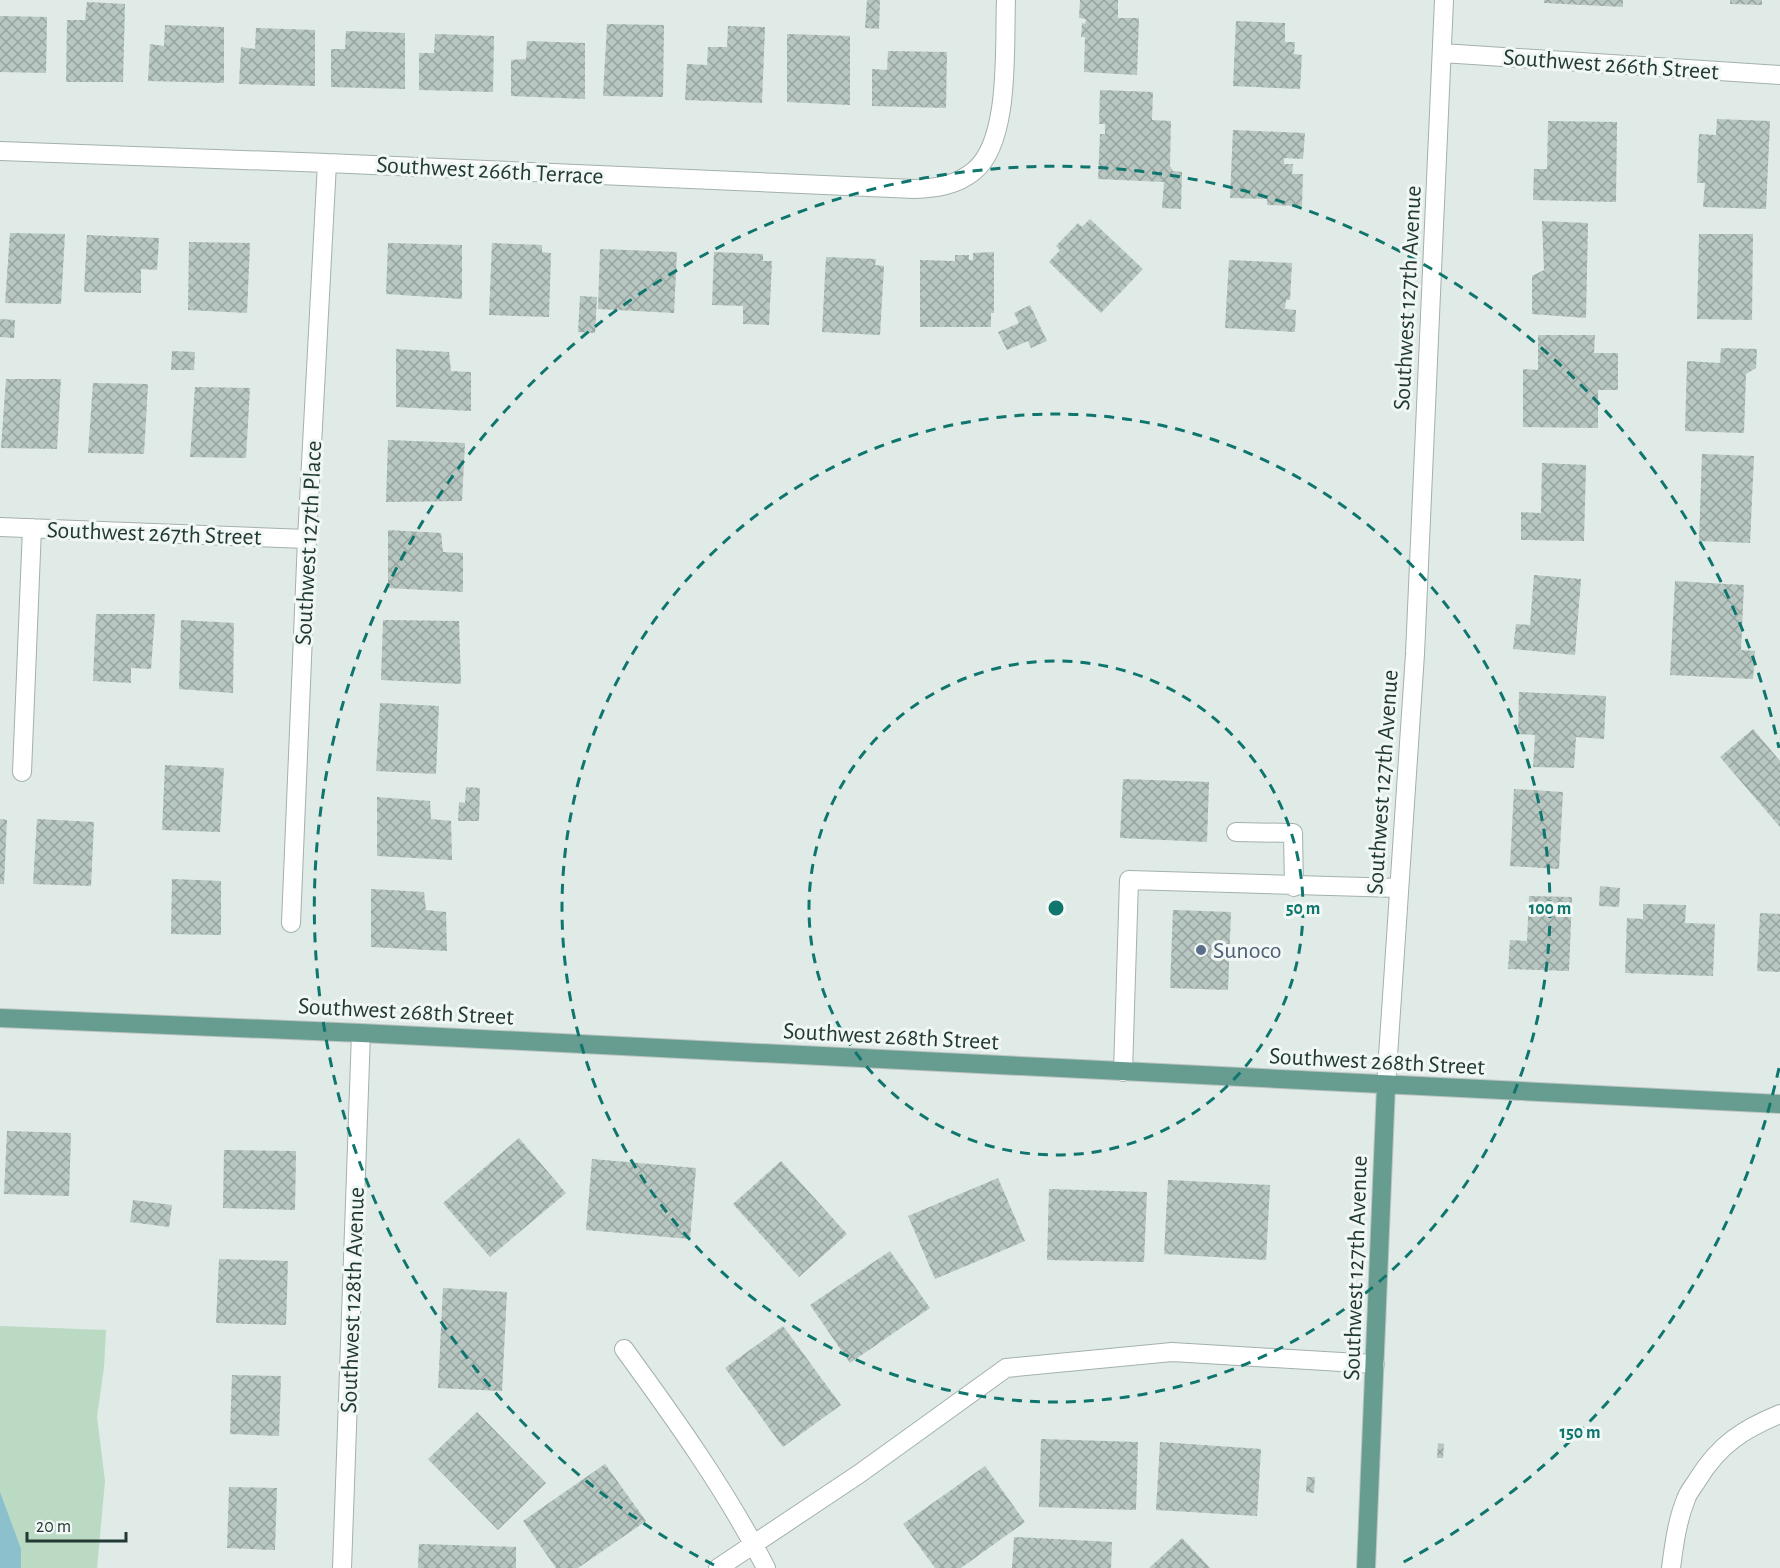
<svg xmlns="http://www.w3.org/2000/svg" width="1780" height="1568" viewBox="0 0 1780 1568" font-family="'Alegreya Sans',sans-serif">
<defs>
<pattern id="building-cross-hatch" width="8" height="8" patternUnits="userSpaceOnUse" patternTransform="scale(1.5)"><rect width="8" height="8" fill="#b9c7c2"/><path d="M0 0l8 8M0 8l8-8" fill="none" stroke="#96a39e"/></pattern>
</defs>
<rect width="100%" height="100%" fill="#e0eae6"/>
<path fill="#badac4" d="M 0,1326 L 106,1330 L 104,1367 L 97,1417 L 105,1481 L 97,1568 L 0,1568 Z"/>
<path fill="#8bc0cc" d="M 0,1492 L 21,1549 L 21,1568 L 0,1568 Z"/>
<path fill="url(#building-cross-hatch)" d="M 867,0 L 880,0 L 879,29 L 865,28 Z
M 1080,0 L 1118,0 L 1118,18 L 1139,18 L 1137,75 L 1084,72 L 1085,37 L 1081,37 L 1082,23 L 1085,24 L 1086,19 L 1079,18 Z
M 1544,0 L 1623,0 L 1623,7 L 1544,3 Z
M 1730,0 L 1762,0 L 1762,5 L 1730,4 Z
M 87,2 L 125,4 L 123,82 L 66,82 L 67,20 L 85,20 Z
M 0,16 L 47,17 L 46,73 L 0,72 Z
M 1236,21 L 1285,23 L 1285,42 L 1295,42 L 1294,54 L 1302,55 L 1300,89 L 1233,86 Z
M 607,24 L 664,25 L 663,97 L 603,96 Z
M 165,25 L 224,27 L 224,83 L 148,81 L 150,44 L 164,46 Z
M 728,26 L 765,27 L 762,103 L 685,100 L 687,64 L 707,65 L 708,47 L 727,47 Z
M 256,28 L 315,30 L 315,86 L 239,84 L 241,47 L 255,49 Z
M 346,31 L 405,33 L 405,89 L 331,87 L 331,49 L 345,49 Z
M 435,34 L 494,36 L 493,92 L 419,90 L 419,53 L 434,53 Z
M 787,34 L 850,36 L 850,105 L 787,102 Z
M 527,41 L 585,43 L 585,99 L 511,96 L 511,60 L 526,59 Z
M 888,51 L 947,52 L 946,108 L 872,106 L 872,69 L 887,70 Z
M 1100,90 L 1153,92 L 1152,120 L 1171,121 L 1170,166 L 1173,171 L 1182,172 L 1181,209 L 1162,208 L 1164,182 L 1098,179 L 1100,134 L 1105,134 L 1105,124 L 1099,124 Z
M 1717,119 L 1770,121 L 1766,209 L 1703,207 L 1705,183 L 1697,183 L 1699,134 L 1716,135 Z
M 1548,121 L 1617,122 L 1616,202 L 1533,200 L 1534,169 L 1547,169 Z
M 1233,130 L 1305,133 L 1303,159 L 1284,158 L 1284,164 L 1293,164 L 1292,174 L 1303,174 L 1302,206 L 1267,205 L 1267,199 L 1230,198 Z
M 1090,219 L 1143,269 L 1101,313 L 1049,262 L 1060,250 L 1056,246 L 1078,223 L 1082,227 Z
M 1542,221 L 1588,223 L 1586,318 L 1532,314 L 1532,276 L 1544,270 Z
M 10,233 L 65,234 L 61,304 L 5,303 Z
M 1699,234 L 1753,234 L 1752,320 L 1697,319 Z
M 87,235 L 159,238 L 157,270 L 141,269 L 141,293 L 84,292 Z
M 189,242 L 250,243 L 247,313 L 188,310 Z
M 388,243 L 462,245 L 462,299 L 386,294 Z
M 492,243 L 542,245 L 542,252 L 551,253 L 549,317 L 489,315 Z
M 600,249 L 677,252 L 674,313 L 598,309 Z
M 714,252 L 763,254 L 763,261 L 772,261 L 769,325 L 743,324 L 743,306 L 712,305 Z
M 994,252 L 994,313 L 991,313 L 991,327 L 920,327 L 920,260 L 955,261 L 955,255 L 969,255 L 969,260 L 973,260 L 973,253 Z
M 826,257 L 876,259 L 875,265 L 884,266 L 880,335 L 822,332 Z
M 1229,260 L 1292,263 L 1290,300 L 1286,300 L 1285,309 L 1296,310 L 1295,332 L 1225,328 Z
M 580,296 L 597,297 L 595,333 L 578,332 Z
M 1030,305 L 1047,341 L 1031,348 L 1028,341 L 1007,350 L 998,332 L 1019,323 L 1014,313 Z
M 0,319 L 15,320 L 14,338 L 0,337 Z
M 1538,335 L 1595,335 L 1594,353 L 1618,353 L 1618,390 L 1598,390 L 1598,428 L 1523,427 L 1523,369 L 1538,370 Z
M 1721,348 L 1757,349 L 1756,368 L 1746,374 L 1744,433 L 1685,431 L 1687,361 L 1720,363 Z
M 396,349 L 449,352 L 451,371 L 471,372 L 471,411 L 396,407 Z
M 172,351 L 195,352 L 194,370 L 171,370 Z
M 6,379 L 61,379 L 57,449 L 1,448 Z
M 93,383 L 148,384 L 144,454 L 88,453 Z
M 195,387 L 250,388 L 246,458 L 190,457 Z
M 388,440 L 465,443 L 462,501 L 386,502 Z
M 1702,454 L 1754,456 L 1750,543 L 1699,541 Z
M 1542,463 L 1586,465 L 1584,541 L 1521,540 L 1521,512 L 1541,513 Z
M 388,530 L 441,533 L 443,552 L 463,553 L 463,592 L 388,588 Z
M 1534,575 L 1581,579 L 1575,655 L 1513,649 L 1516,624 L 1530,625 Z
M 1675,581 L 1744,585 L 1741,650 L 1755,651 L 1753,679 L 1670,675 Z
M 96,614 L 155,614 L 151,669 L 131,668 L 131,683 L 93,681 Z
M 181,620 L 234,623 L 233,693 L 179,689 Z
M 383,620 L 459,621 L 461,684 L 381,680 Z
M 1519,692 L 1606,696 L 1604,739 L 1576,737 L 1574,768 L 1533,767 L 1535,735 L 1518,734 Z
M 380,703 L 439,706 L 436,774 L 376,771 Z
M 1753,729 L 1780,761 L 1780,827 L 1720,757 Z
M 165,765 L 224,768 L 220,832 L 162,830 Z
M 1123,779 L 1209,782 L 1207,842 L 1120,838 Z
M 466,787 L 480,788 L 479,821 L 458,821 L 459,802 L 465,803 Z
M 1514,789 L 1563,792 L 1559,869 L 1510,866 Z
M 377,797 L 430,801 L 431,819 L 451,821 L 452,860 L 377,856 Z
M 0,819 L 7,820 L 4,884 L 0,884 Z
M 37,819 L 94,822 L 91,886 L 33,884 Z
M 172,879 L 221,881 L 221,935 L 171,934 Z
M 1600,886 L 1620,888 L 1619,907 L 1599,906 Z
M 371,889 L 424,892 L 426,910 L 446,912 L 447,951 L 371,947 Z
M 1529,896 L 1572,897 L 1569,971 L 1508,969 L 1510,940 L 1527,941 Z
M 1643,904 L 1686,905 L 1685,923 L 1715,924 L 1713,976 L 1625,973 L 1627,918 L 1643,919 Z
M 1173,910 L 1231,912 L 1228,990 L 1170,988 Z
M 1760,913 L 1780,914 L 1780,972 L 1757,971 Z
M 7,1131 L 71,1133 L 69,1196 L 4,1194 Z
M 519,1138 L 566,1193 L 490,1257 L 443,1203 Z
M 224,1150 L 296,1151 L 295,1210 L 223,1208 Z
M 592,1159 L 696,1168 L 690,1239 L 586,1230 Z
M 781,1161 L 847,1234 L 799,1277 L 733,1204 Z
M 998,1178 L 1025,1241 L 935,1279 L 908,1216 Z
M 1168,1180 L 1270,1185 L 1266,1260 L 1164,1254 Z
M 1049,1189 L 1147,1192 L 1144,1262 L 1047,1260 Z
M 133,1200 L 172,1205 L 169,1227 L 130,1222 Z
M 890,1251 L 930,1308 L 850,1363 L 810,1305 Z
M 219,1259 L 288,1261 L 286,1325 L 216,1323 Z
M 443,1288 L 507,1292 L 502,1391 L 438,1388 Z
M 783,1326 L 841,1405 L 783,1447 L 725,1368 Z
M 232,1375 L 281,1376 L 279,1436 L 230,1434 Z
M 477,1412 L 546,1483 L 498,1530 L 428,1459 Z
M 1041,1439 L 1138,1442 L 1136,1510 L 1039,1507 Z
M 1160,1442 L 1261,1449 L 1257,1516 L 1156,1510 Z
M 1438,1443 L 1444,1444 L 1443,1458 L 1437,1458 Z
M 605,1464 L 646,1521 L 578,1568 L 556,1568 L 523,1521 Z
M 985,1466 L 1025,1522 L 961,1568 L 935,1568 L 903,1524 Z
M 1307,1477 L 1315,1477 L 1314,1493 L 1306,1492 Z
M 229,1487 L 277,1488 L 275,1550 L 227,1548 Z
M 1014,1537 L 1112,1542 L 1111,1568 L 1012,1568 Z
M 1182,1538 L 1210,1568 L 1149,1568 Z
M 419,1544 L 516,1547 L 516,1568 L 418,1568 Z"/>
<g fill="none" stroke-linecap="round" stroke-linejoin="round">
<g stroke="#a3b1ad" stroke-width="20">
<path id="minor" d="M 1442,53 L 1780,75
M 0,151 L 327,163 L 914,189 C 935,188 956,186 974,171 C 1011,141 1004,45 1006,0
M 0,527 L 307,539
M 22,772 L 32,528
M 1236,832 L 1293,833 L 1294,887
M 291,923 L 307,539 L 327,163
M 1123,1072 L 1129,880 L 1399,888
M 1386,1086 L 1415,654 L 1444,0
M 624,1349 C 675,1419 726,1490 766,1568
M 342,1568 L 361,1033
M 718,1568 L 859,1474 L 1006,1368 L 1172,1352 L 1375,1364
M 1671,1568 C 1674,1545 1677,1521 1686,1499 C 1688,1492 1694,1486 1698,1479 C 1719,1445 1743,1429 1780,1414"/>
</g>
<g stroke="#bdc4c2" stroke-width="20">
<path id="major" d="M 0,1018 L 361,1033 L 1780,1104
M 1366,1568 L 1386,1086"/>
</g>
<use href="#minor" stroke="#fff" stroke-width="18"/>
<use href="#major" stroke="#679d90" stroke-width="18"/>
</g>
<g fill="none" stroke="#0f766e" stroke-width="3" stroke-dasharray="10 8">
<circle cx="1056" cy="908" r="247"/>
<circle cx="1056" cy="908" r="494"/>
<path d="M1779 1068A741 741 0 0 1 1398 1565M714 1565A741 741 0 1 1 1779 748"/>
</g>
<circle fill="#5c6f8a" stroke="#f0f7f4" stroke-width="2" cx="1201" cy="950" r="6"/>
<g text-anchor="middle" stroke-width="6" stroke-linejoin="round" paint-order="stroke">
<g font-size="24" fill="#223934" stroke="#f0f7f4">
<text transform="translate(1611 64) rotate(4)" y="8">Southwest 266th Street</text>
<text transform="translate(490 170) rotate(3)" y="8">Southwest 266th Terrace</text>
<text transform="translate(1407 298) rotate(-87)" y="8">Southwest 127th Avenue</text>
<text transform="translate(154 533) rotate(2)" y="8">Southwest 267th Street</text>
<text transform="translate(308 543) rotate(-87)" y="8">Southwest 127th Place</text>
<text transform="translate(1382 782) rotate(-86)" y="8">Southwest 127th Avenue</text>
<text transform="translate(406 1011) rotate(3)" y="8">Southwest 268th Street</text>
<text transform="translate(891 1036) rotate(3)" y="8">Southwest 268th Street</text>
<text transform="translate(1377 1061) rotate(3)" y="8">Southwest 268th Street</text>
<text transform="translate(1355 1268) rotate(-88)" y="8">Southwest 127th Avenue</text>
<text transform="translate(352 1300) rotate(-88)" y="8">Southwest 128th Avenue</text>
</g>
<g font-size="24" fill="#4e5e75" stroke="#f0f7f4" text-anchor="start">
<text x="1213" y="958">Sunoco</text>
</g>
</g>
<circle cx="1056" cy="908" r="9" fill="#0f766e" stroke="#f0f7f4" stroke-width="3"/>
<g font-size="18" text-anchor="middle" font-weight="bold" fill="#0f766e" stroke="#f0f7f4" stroke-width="6" stroke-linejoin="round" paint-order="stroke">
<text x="1303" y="914">50 m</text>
<text x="1550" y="914">100 m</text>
<text x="1580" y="1438">150 m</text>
</g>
<path d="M27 1532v9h99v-9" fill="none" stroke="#223934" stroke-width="3"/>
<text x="36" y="1532" font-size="18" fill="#223934" stroke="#f0f7f4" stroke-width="4.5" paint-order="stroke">20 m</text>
</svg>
